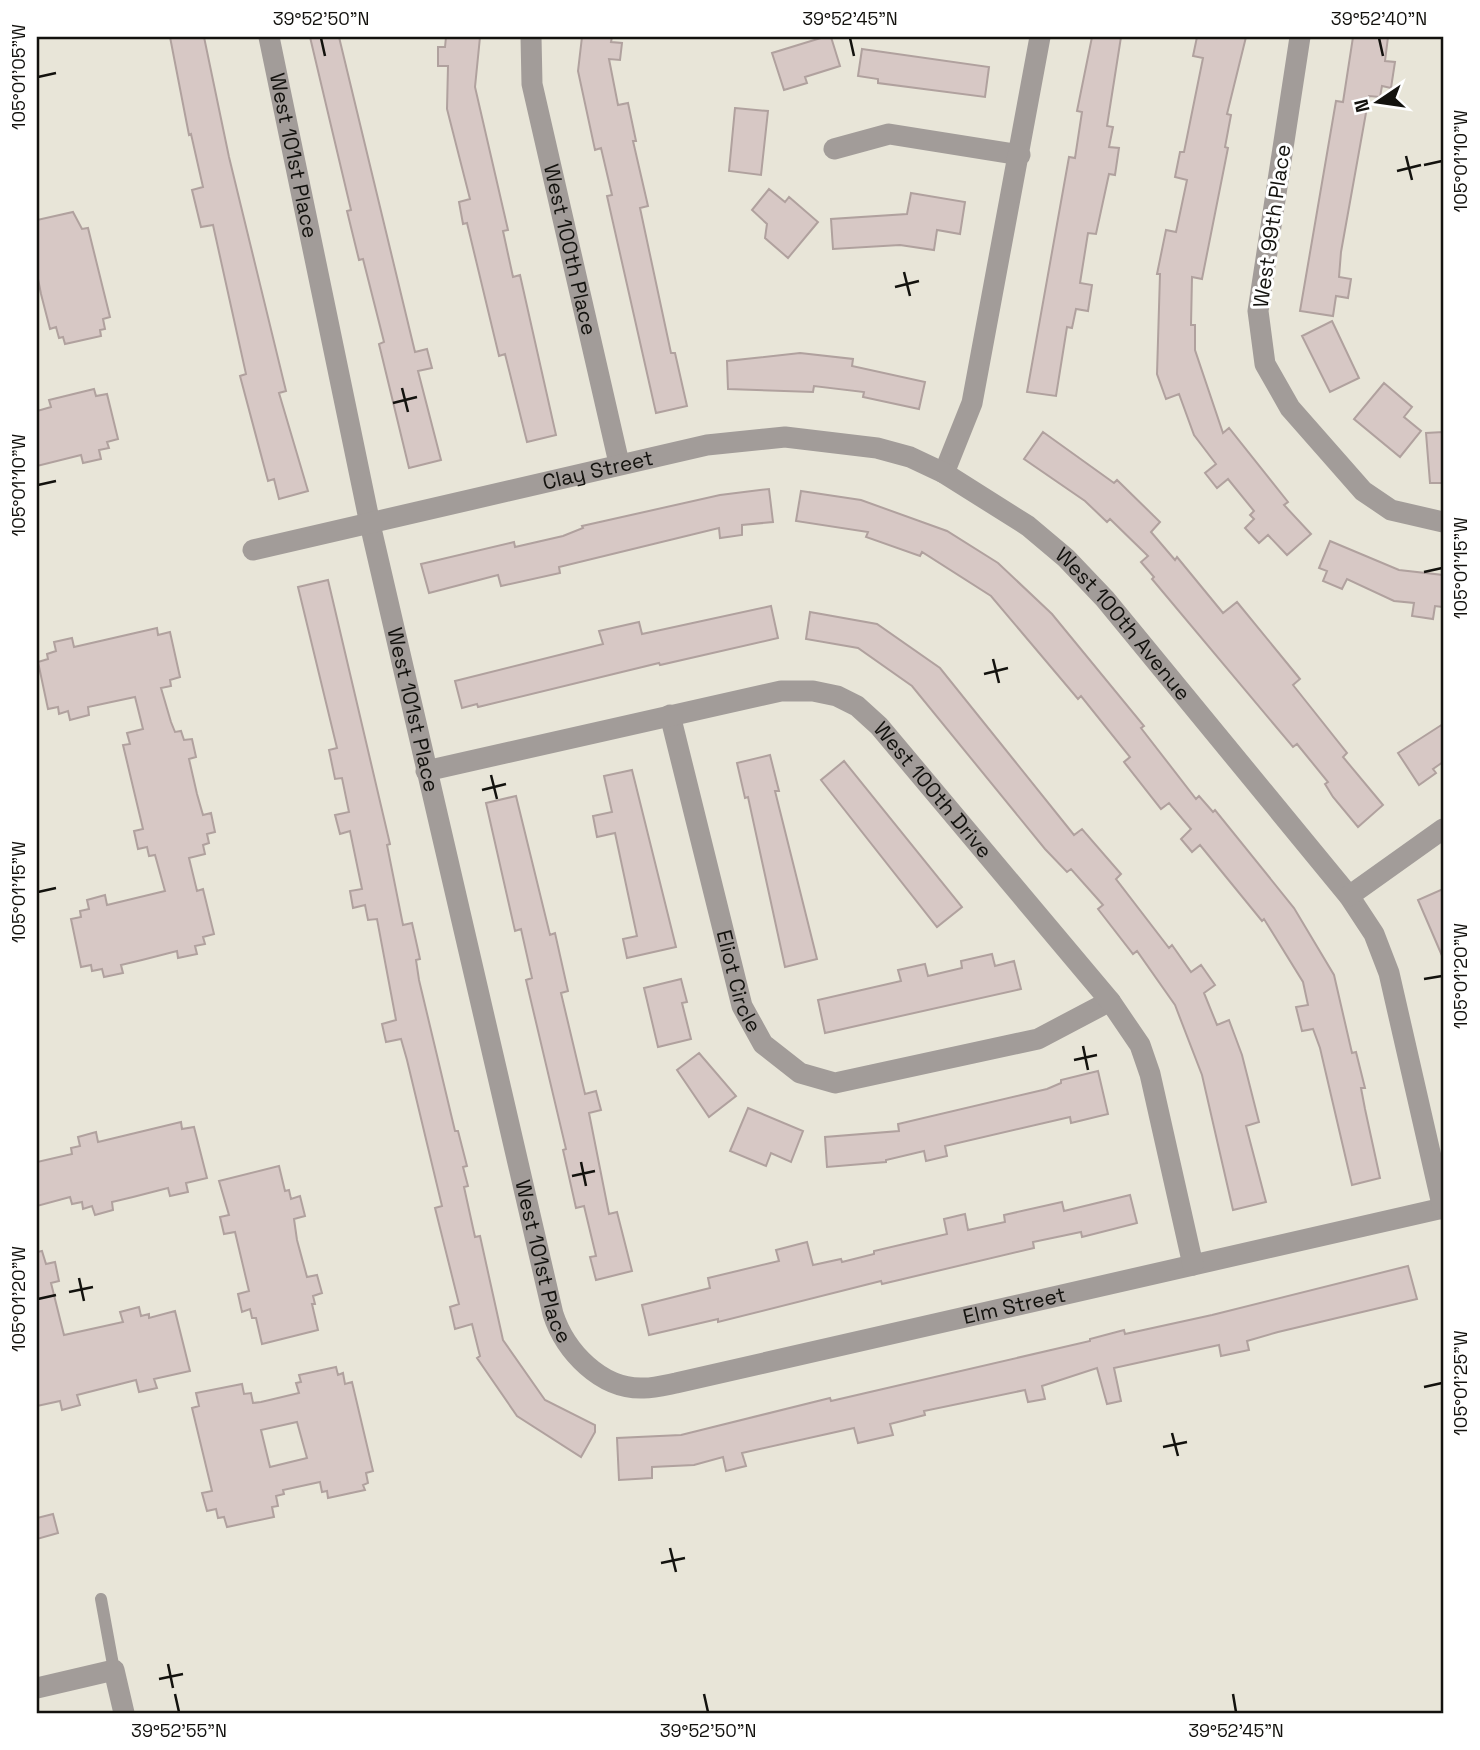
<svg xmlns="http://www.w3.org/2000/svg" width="1480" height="1750" viewBox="0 0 1480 1750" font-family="'Space Grotesk',sans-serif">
<rect width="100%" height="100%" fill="#e8e5d8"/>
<path fill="#d7c8c5" stroke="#b0a19e" stroke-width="2" fill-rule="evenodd" d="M 170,37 L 204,37 L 229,157 L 286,391 L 279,393 L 308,491 L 279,499 L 274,479 L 268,481 L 240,376 L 246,374 L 213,225 L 201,227 L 192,190 L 203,187 L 191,134 L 189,135 Z
M 310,37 L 339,37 L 415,352 L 427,349 L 432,368 L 418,371 L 441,460 L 409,468 L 379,344 L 384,342 L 363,259 L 359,260 L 347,211 L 351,210 Z
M 446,37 L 480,37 L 475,87 L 508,230 L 503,231 L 513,277 L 520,275 L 556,435 L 527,442 L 505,354 L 499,356 L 467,223 L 463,224 L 459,202 L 470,199 L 447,109 L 448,66 L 438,66 L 438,47 L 445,47 Z
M 582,37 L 612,37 L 611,42 L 622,43 L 620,60 L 609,59 L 618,105 L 628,103 L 636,141 L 633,141 L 648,206 L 640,208 L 671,353 L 675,353 L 687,406 L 656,413 L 607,196 L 612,195 L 601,148 L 595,150 L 578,71 Z
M 824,37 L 831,37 L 840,66 L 805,77 L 807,83 L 784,90 L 772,53 Z
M 1092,37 L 1121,37 L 1107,126 L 1113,127 L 1109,147 L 1119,148 L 1115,175 L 1109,174 L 1096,234 L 1088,233 L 1080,283 L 1092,285 L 1088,311 L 1076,309 L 1072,328 L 1067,327 L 1056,396 L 1027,392 L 1069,157 L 1075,158 L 1082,112 L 1077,111 Z
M 1197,37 L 1246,37 L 1227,114 L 1231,115 L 1225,147 L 1228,148 L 1202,279 L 1192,277 L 1191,325 L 1195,325 L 1195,350 L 1223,433 L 1229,428 L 1288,502 L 1284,505 L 1311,534 L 1287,555 L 1268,535 L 1259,543 L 1245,528 L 1254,519 L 1250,515 L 1254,511 L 1228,479 L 1217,488 L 1205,473 L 1216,464 L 1194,435 L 1179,394 L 1166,399 L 1157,374 L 1160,274 L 1157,274 L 1166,230 L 1176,232 L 1187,180 L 1175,177 L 1180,152 L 1184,152 L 1203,58 L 1193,56 Z
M 1353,37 L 1388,37 L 1385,61 L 1395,62 L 1391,88 L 1382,86 L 1380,97 L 1369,96 L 1341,252 L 1339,277 L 1351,279 L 1348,298 L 1336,296 L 1333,316 L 1300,311 L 1336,101 L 1343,102 Z
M 862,49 L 989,67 L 985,97 L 878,83 L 878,79 L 858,76 Z
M 735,108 L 768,111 L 761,175 L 729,171 Z
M 769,189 L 785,202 L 789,197 L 818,222 L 788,258 L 765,238 L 767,224 L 752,210 Z
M 911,193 L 965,202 L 960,234 L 937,230 L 934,250 L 900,245 L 833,249 L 831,219 L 907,214 Z
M 73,212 L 82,229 L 88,228 L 110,317 L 103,319 L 105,329 L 100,330 L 101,336 L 65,344 L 63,337 L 59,338 L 56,327 L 50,329 L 41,294 L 37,274 L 37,220 Z
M 1332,321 L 1359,378 L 1330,392 L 1302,336 Z
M 800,353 L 853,359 L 852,366 L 925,382 L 919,409 L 863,397 L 864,392 L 814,386 L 813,392 L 728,389 L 727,361 Z
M 1384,383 L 1412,407 L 1404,417 L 1421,431 L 1400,457 L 1354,419 Z
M 94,389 L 96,396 L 107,394 L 118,439 L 107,442 L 109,448 L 99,450 L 101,459 L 83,463 L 81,455 L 37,466 L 37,411 L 51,407 L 49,400 Z
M 1043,432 L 1114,483 L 1117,480 L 1160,522 L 1151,532 L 1175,560 L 1177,557 L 1223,613 L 1237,602 L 1300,679 L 1293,685 L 1347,753 L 1343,757 L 1383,805 L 1358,827 L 1333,797 L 1325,784 L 1328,782 L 1297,744 L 1293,747 L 1152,579 L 1154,577 L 1141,562 L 1148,556 L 1110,519 L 1107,522 L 1085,501 L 1024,459 Z
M 1443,432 L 1443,483 L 1430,483 L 1426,433 Z
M 769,489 L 773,522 L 742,525 L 742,535 L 720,538 L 719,528 L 559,567 L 560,573 L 501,586 L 498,575 L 429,593 L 421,564 L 514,542 L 515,547 L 563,536 L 583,528 L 582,526 L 720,495 Z
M 801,491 L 861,500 L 947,531 L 998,563 L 1052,614 L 1144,726 L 1141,728 L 1196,799 L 1199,796 L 1213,812 L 1215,810 L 1294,908 L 1334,975 L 1352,1053 L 1356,1052 L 1365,1088 L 1361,1088 L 1365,1109 L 1380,1178 L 1352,1185 L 1320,1048 L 1313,1029 L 1302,1031 L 1296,1007 L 1308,1005 L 1303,982 L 1264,919 L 1262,921 L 1200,845 L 1192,852 L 1181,839 L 1191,829 L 1169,803 L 1161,809 L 1124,762 L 1130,757 L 1081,696 L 1078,699 L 991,596 L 922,552 L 920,556 L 866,537 L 868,532 L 796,521 Z
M 1330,541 L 1399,570 L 1443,575 L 1443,607 L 1435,606 L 1433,619 L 1412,616 L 1414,603 L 1394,601 L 1347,579 L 1342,589 L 1323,581 L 1327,571 L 1319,568 Z
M 328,580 L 390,844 L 387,845 L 403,925 L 412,923 L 420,959 L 416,960 L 419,980 L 455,1131 L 458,1131 L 467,1166 L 463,1167 L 468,1186 L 464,1187 L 475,1237 L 480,1236 L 503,1340 L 545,1400 L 595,1425 L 595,1432 L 581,1457 L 517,1416 L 477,1358 L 480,1356 L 472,1324 L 455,1329 L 450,1307 L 459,1304 L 435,1208 L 442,1206 L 407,1060 L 401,1039 L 386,1042 L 382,1024 L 396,1020 L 377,919 L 368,920 L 365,905 L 353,908 L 350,891 L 362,889 L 350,831 L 340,834 L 335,815 L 349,812 L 342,778 L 335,779 L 329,750 L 337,748 L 298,587 Z
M 771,606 L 778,638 L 660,665 L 659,663 L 478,707 L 477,704 L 462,708 L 455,681 L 603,644 L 599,631 L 639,622 L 642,634 Z
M 810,612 L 877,624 L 940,668 L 1074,835 L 1082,829 L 1121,874 L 1116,879 L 1169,948 L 1172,945 L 1191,972 L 1201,965 L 1215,985 L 1204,993 L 1217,1025 L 1229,1020 L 1242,1055 L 1259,1122 L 1246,1126 L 1266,1202 L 1233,1210 L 1202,1075 L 1175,1005 L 1137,951 L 1133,954 L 1098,909 L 1103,905 L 1071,869 L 1067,872 L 1045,849 L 912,686 L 858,648 L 806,639 Z
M 157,628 L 158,635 L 170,632 L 180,677 L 170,680 L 171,686 L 161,688 L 171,722 L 175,732 L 181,731 L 184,740 L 192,739 L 196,757 L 189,759 L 197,794 L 203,815 L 211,813 L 215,832 L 207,834 L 209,843 L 203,845 L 205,854 L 189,858 L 197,891 L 203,889 L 214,934 L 203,937 L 205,944 L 195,946 L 197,954 L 178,958 L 177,951 L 142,960 L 121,965 L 123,973 L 104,977 L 102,969 L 92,971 L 91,965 L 81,967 L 71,919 L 81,917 L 80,911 L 89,909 L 87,900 L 105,895 L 107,905 L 165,891 L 155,855 L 149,856 L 147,847 L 138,849 L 134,831 L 143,829 L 123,745 L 130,744 L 127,733 L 143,729 L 135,697 L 88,707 L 89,715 L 70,720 L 68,711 L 59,714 L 58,707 L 48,709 L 38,662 L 48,659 L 47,654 L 56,651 L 54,642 L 72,638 L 74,647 Z
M 1443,724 L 1443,762 L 1433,769 L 1436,773 L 1419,785 L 1398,753 Z
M 770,755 L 779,791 L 775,791 L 817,959 L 785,967 L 748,797 L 745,798 L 737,763 Z
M 844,761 L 962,907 L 937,927 L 821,780 Z
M 632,770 L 676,947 L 627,958 L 623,939 L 637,936 L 615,833 L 597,837 L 593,816 L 612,812 L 604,776 Z
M 516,796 L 550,935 L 555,933 L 568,991 L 561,993 L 585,1094 L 596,1091 L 601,1110 L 589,1113 L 609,1214 L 617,1212 L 632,1271 L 596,1280 L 590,1257 L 596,1256 L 584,1206 L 576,1208 L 563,1150 L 566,1149 L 526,980 L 532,978 L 521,929 L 515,931 L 486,803 Z
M 1443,889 L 1443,958 L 1418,900 Z
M 992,954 L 995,966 L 1014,961 L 1021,989 L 825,1033 L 818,1000 L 901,981 L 898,970 L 925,964 L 928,976 L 962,968 L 961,961 Z
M 681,979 L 687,1002 L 682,1003 L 691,1039 L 658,1047 L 644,988 Z
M 699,1053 L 736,1096 L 709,1117 L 677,1070 Z
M 1098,1071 L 1108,1114 L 1071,1123 L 1070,1117 L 945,1146 L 947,1156 L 926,1161 L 924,1151 L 886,1160 L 886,1162 L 827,1167 L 825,1137 L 899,1131 L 898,1124 L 1047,1089 L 1061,1083 L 1061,1080 Z
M 748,1108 L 803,1131 L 791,1162 L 771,1153 L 766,1166 L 730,1151 Z
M 181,1122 L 182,1129 L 194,1127 L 207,1178 L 186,1183 L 188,1192 L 170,1196 L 168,1188 L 133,1197 L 112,1202 L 113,1210 L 95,1215 L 92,1206 L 83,1209 L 82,1202 L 72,1204 L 70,1197 L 37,1206 L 37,1162 L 72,1154 L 71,1148 L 80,1146 L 78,1137 L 96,1132 L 98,1142 Z
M 279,1166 L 285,1191 L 289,1190 L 291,1199 L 300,1196 L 305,1216 L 294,1219 L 297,1240 L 307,1277 L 317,1275 L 322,1293 L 313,1296 L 315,1304 L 312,1304 L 318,1330 L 262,1344 L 256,1318 L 252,1318 L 250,1309 L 242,1312 L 238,1294 L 249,1291 L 235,1232 L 224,1234 L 220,1217 L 229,1215 L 219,1181 Z
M 1130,1195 L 1137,1223 L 1082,1237 L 1081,1232 L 1033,1242 L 1034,1248 L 882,1284 L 881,1281 L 718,1322 L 718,1319 L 649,1335 L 642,1305 L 710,1288 L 708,1278 L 779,1261 L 776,1250 L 807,1242 L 813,1265 L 841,1259 L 842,1262 L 874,1254 L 874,1251 L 947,1234 L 944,1219 L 965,1214 L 968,1230 L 1005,1222 L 1004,1215 L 1062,1202 L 1064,1211 Z
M 42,1251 L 46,1264 L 55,1262 L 59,1281 L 51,1283 L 64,1335 L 123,1322 L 120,1312 L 139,1307 L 141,1316 L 149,1314 L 149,1318 L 175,1311 L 190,1371 L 154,1379 L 157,1388 L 139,1392 L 136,1380 L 77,1395 L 80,1405 L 62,1410 L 60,1401 L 37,1406 L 37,1252 Z
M 1408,1266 L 1417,1299 L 1278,1332 L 1247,1341 L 1249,1350 L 1221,1356 L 1219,1345 L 1114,1368 L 1121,1401 L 1107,1404 L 1097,1368 L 1042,1386 L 1045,1399 L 1028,1402 L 1025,1390 L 924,1411 L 925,1415 L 890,1424 L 893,1435 L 858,1443 L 854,1428 L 742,1453 L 746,1466 L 726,1471 L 723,1457 L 694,1465 L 652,1467 L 652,1478 L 619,1480 L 617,1438 L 681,1435 L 830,1398 L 831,1401 L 1090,1341 L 1090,1339 L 1124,1330 L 1125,1334 L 1212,1315 Z
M 336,1367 L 338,1375 L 343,1373 L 345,1384 L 352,1382 L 373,1471 L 366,1473 L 368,1483 L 363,1485 L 365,1490 L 328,1498 L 327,1491 L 322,1492 L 320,1482 L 283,1490 L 284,1494 L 276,1496 L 278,1506 L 272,1507 L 274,1517 L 227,1527 L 224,1517 L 218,1518 L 216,1509 L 207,1511 L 202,1493 L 212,1491 L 192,1408 L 199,1406 L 196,1393 L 242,1384 L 244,1394 L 251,1393 L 253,1403 L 261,1402 L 299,1393 L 296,1383 L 301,1382 L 299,1375 ZM 297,1422 L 307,1458 L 270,1467 L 261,1430 Z
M 53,1514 L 58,1533 L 37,1539 L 37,1518 Z"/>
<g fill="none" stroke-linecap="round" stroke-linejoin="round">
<path stroke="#a29c99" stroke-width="12" d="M 101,1599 L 114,1670"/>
<g stroke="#a29c99" stroke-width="21">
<path id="s1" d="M 269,37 L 370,524 L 553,1314 C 565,1351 601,1390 644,1388 C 654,1388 666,1385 676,1383 L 1443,1208"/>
<path id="s2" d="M 531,37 L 532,84 L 619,463"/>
<path d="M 1300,37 L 1258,311 L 1265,364 L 1290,408 L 1363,491 L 1391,510 L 1443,522"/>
<path d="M 834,149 L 889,134 L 1020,155"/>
<path d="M 944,473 L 972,403 L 1040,37"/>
<path id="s3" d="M 253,550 L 707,445 L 785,437 L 877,448 L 910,457 L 944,473 L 1028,526 L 1066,558 L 1105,599 L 1349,896 L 1374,934 L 1389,973 L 1443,1209"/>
<path id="s4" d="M 670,715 L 742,1006 L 763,1044 L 800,1073 L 835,1083 L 1038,1039 L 1110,1001"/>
<path id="s5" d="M 426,771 L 781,691 L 813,691 L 837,696 L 857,706 L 879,726 L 1110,1001 L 1140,1045 L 1150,1074 L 1193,1265"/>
<path d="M 1349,896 L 1443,829"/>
<path d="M 37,1688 L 114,1670 L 124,1713"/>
</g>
</g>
<path fill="none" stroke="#13120e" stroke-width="2.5" d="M 321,38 L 325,56M 850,38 L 854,56M 1379,38 L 1383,56M 38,77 L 56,73M 1406,156 L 1412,180M 1424,165 L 1442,161M 1397,171 L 1421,165M 904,272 L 910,296M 895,287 L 919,281M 402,388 L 408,412M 393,403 L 417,397M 38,485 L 56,481M 1424,572 L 1442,568M 993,659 L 999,683M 984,674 L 1008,668M 491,775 L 497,799M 482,790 L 506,784M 38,892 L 56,888M 1424,979 L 1442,976M 1083,1046 L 1088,1070M 1074,1060 L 1097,1055M 581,1162 L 586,1186M 572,1176 L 595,1171M 79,1278 L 84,1301M 69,1292 L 93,1287M 38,1299 L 56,1295M 1424,1387 L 1442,1383M 1172,1433 L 1178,1456M 1163,1447 L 1187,1442M 670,1548 L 676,1572M 661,1563 L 685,1558M 168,1664 L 173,1688M 159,1679 L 183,1674M 175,1694 L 179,1712M 704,1694 L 708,1712M 1233,1694 L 1236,1712"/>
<g text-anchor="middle" stroke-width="6" stroke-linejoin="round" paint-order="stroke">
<g font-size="21" fill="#13120e" stroke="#fff">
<text dy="7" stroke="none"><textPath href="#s1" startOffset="121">West 101st Place</textPath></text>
<text transform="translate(1272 226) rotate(-82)" y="7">West 99th Place</text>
<text dy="7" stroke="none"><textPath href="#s2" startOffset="217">West 100th Place</textPath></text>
<text dy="7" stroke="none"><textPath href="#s3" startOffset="354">Clay Street</textPath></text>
<text dy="7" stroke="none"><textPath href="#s3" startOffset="945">West 100th Avenue</textPath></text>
<text dy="7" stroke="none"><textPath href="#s1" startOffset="688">West 101st Place</textPath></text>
<text dy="7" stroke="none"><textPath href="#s5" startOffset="556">West 100th Drive</textPath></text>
<text dy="7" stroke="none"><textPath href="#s4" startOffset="275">Eliot Circle</textPath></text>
<text dy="7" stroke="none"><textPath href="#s1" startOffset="1255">West 101st Place</textPath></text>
<text dy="7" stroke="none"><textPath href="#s1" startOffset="1813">Elm Street</textPath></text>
</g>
</g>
<rect width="1480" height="1750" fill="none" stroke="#ffffff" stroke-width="77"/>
<g transform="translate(1378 102) rotate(257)" stroke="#ffffff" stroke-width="5" paint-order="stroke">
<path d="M0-5L12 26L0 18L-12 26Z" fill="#13120e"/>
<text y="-10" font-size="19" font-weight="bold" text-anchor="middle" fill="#13120e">N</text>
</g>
<rect x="38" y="38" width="1404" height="1674" fill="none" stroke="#13120e" stroke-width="2.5"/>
<g font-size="18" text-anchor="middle" fill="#13120e">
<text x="321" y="25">39°52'50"N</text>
<text x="850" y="25">39°52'45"N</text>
<text x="1379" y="25">39°52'40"N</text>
<text transform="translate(19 77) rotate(-90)" y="6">105°01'05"W</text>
<text transform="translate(1461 161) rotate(-90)" y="6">105°01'10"W</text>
<text transform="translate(19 485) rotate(-90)" y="6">105°01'10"W</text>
<text transform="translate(1461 568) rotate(-90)" y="6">105°01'15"W</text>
<text transform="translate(19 892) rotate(-90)" y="6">105°01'15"W</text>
<text transform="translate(1461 976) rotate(-90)" y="6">105°01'20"W</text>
<text transform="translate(19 1299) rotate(-90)" y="6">105°01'20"W</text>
<text transform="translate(1461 1383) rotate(-90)" y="6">105°01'25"W</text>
<text x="179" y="1737">39°52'55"N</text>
<text x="708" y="1737">39°52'50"N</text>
<text x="1236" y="1737">39°52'45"N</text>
</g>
</svg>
